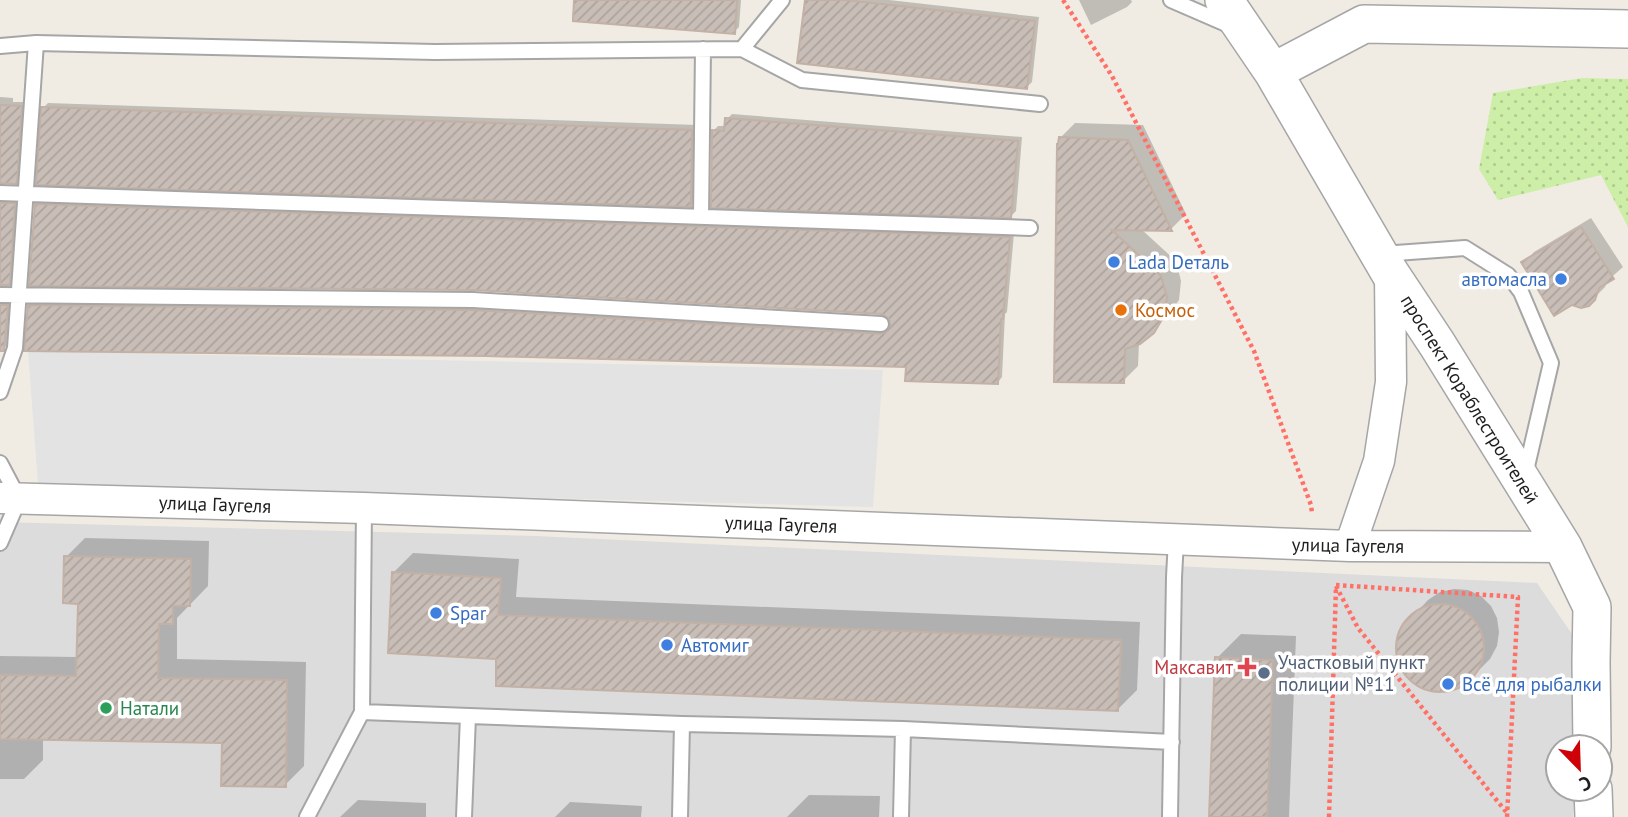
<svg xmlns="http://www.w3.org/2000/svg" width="1628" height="817" viewBox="0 0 1628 817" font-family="'PT Sans',sans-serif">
<defs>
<pattern id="grass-dots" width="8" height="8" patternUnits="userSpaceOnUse" patternTransform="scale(1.75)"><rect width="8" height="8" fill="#cdeea7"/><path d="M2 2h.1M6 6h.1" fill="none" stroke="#b0cc8f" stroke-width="1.8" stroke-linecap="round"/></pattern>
<pattern id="building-hatch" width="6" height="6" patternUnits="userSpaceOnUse" patternTransform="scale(1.75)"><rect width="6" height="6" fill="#c9beb7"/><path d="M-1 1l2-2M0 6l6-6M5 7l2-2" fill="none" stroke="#aca39d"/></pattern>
</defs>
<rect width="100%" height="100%" fill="#f0ece4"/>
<path fill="#dddcdc" d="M 0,522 L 536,536 L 1537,583 L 1574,637 L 1577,747 L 1558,747 L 1558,789 L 1575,789 L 1573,817 L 0,817 Z"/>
<path fill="url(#grass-dots)" d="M 1582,78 L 1628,79 L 1628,227 L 1601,175 L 1498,200 L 1479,169 L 1493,93 Z"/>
<path fill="#e3e3e3" d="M 28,351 L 883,370 L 873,507 L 38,484 Z"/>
<path fill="#0003" d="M 574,0 L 741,0 L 739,27 L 734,32 L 572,19 Z
M 806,0 L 889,0 L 1039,17 L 1032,82 L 1027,87 Z
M 1079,0 L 1131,0 L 1132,2 L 1127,7 L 1091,25 Z
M 0,97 L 13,98 L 13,102 L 26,102 L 21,177 L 16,182 L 0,182 Z
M 48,103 L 697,125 L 696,200 L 691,205 L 43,108 Z
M 732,114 L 1022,137 L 1016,211 L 1011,216 L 713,131 L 718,126 L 726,126 L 727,119 Z
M 1075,123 L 1143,125 L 1186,214 L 1171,229 L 1141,229 L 1176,261 L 1181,281 L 1179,300 L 1168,315 L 1139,343 L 1138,366 L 1123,381 L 1060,138 Z
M 0,196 L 19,199 L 14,279 L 9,284 L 0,284 Z
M 41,200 L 1014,233 L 1007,312 L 1005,314 L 1002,377 L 998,382 L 908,365 L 29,306 L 34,301 L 479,305 L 887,329 L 890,328 L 891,318 L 882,313 L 36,205 Z
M 1591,218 L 1623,267 L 1607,281 L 1605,287 L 1588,304 L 1524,263 L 1534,252 Z
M 0,298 L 12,300 L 8,344 L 3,349 L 0,349 Z
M 85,538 L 209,541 L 208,586 L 177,618 L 177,659 L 306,662 L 304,766 L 285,785 L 224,741 L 43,738 L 43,760 L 24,779 L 0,779 L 0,656 L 78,657 L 80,602 L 66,557 Z
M 413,553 L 519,559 L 516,597 L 1140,622 L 1137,690 L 1118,709 L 498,658 L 394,572 Z
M 1454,589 L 1468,590 L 1481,596 L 1491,606 L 1497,618 L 1499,632 L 1497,646 L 1490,659 L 1474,675 L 1463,684 L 1450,690 L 1436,690 L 1422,686 L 1411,679 L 1402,667 L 1398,654 L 1398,640 L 1403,627 L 1428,600 L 1440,592 Z
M 1241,634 L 1296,636 L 1289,817 L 1211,817 L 1217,658 Z
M 809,795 L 880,796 L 879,817 L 787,817 Z
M 358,800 L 426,803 L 426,817 L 340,817 Z
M 570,802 L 642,806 L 641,817 L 555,817 Z"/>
<path fill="url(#building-hatch)" stroke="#c3b1a6" stroke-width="2" d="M 574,0 L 737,0 L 735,34 L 573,21 Z
M 805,0 L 845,0 L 1035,21 L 1027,89 L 797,63 Z
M 0,105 L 22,106 L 17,184 L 0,183 Z
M 41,107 L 692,130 L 691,207 L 36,185 Z
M 725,118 L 1018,141 L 1011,218 L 711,208 L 712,130 L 724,131 Z
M 1059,137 L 1128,140 L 1172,231 L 1112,230 L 1161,276 L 1167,297 L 1164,316 L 1154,333 L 1140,344 L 1125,349 L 1124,383 L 1054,382 L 1057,144 L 1058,144 Z
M 0,203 L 15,203 L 10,285 L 0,285 Z
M 35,204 L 1010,237 L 1003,319 L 1001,319 L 998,384 L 905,381 L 906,367 L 486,356 L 24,351 L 28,305 L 473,310 L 880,334 L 886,332 L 890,325 L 889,319 L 882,314 L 474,290 L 29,286 Z
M 1581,227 L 1614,279 L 1599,288 L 1595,300 L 1589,306 L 1581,308 L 1572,305 L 1554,316 L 1521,262 Z
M 0,305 L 8,305 L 4,351 L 0,351 Z
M 64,556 L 191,559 L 190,606 L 173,606 L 173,624 L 159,624 L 158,678 L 287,680 L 286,787 L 221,786 L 222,743 L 0,739 L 0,675 L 76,676 L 78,604 L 63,603 Z
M 392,572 L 501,578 L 498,615 L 1121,640 L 1118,711 L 496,686 L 496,659 L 388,653 Z
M1396 648a44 44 0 1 1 88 0a44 44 0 1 1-88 0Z
M 1215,657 L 1273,660 L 1267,817 L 1209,817 Z"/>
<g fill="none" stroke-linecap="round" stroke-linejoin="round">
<g stroke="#a6a6a6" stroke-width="18">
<path id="service" d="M 1171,0 L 1231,26
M 36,43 L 435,52 L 742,49 L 782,0
M 0,46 L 36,43 L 15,348 L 0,392
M 742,49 L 802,80 L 1040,104
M 0,193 L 1030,228
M 701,217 L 703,49
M 1382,254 L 1465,248 L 1508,275 L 1521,292 L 1551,363 L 1525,475
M 0,295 L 473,300 L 881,324
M 0,463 L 19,499 L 0,543
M 364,508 L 362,712 L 682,724 L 903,729 L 1172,742
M 307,817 L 362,712
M 464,817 L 468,716
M 680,817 L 682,724
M 901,817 L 903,729
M 1170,817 L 1174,577 L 1176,540"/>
</g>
<g stroke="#a6a6a6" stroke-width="33">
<path id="minor" d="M 0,498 L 364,508 L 1350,546 L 1563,547
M 1350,546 L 1379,461 L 1391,382 L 1390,273"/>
</g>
<g stroke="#a6a6a6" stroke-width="40">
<path id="tertiary" d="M 1224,0 L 1273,72 L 1390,273 L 1437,344 L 1563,547 L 1592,607 L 1591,662 L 1592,747
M 1273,72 L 1364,24 L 1628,29
M 1593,789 L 1594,817"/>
</g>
<path stroke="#ff7167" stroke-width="4.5" stroke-dasharray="3.5 3.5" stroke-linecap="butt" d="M 1063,0 L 1112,76 L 1254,351 L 1311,505 L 1312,513
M 1336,585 L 1518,597 L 1507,817
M 1336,586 L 1358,628 L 1507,813
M 1329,817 L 1336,586"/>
<use href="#service" stroke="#fff" stroke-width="14"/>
<use href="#minor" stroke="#fff" stroke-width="30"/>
<use href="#tertiary" stroke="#fff" stroke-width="37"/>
</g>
<g fill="#3f7fe0" stroke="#fff" stroke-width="2.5">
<circle cx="1114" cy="262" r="7"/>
<circle cx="1561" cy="279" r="7"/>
<circle cx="436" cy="613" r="7"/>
<circle cx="667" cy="645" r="7"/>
<circle cx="1448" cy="684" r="7"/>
</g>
<circle fill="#e8710a" stroke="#fff" stroke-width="2.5" cx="1121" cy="310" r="7"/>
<path fill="#e0444e" stroke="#fff" stroke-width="2.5" d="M1243.5 656.5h7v7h7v7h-7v7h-7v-7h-7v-7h7z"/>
<circle fill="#5c6f8a" stroke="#fff" stroke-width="2.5" cx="1264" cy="673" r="7"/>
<circle fill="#2e9e5b" stroke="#fff" stroke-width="2.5" cx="106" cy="708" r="7"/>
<g text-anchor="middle" stroke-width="7" stroke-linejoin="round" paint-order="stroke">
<g font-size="19" fill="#366cbe" stroke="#fff" text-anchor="start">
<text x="1128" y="269">Lada Dеталь</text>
<text x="1547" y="286" text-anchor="end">автомасла</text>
<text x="450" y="620">Spar</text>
<text x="681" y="652">Автомиг</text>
<text x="1462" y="691">Всё для рыбалки</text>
</g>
<g font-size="19" fill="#c56008" stroke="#fff" text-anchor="start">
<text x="1135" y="317">Космос</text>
</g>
<g font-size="19" fill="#1f1f1f" stroke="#fff">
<text transform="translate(1470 399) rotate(58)" y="7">проспект Кораблестроителей</text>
<text transform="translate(215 504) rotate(2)" y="7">улица Гаугеля</text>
<text transform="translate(781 524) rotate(2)" y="7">улица Гаугеля</text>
<text transform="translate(1348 545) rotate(1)" y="7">улица Гаугеля</text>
</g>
<g font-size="19" fill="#4e5e75" stroke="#fff" text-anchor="start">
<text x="1278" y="669">Участковый пункт<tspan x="1278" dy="22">полиции №11</tspan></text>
</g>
<g font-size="19" fill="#be3a42" stroke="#fff" text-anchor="end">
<text x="1233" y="674">Максавит</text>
</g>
<g font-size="19" fill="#27864d" stroke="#fff" text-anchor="start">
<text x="120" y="715">Натали</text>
</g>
</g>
<g transform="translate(1579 768) rotate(157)"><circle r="33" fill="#ffffff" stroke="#a5a5a5" stroke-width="2"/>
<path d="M0-5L12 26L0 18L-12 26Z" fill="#ce0008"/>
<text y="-10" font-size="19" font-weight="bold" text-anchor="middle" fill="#1f1f1f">С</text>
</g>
</svg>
